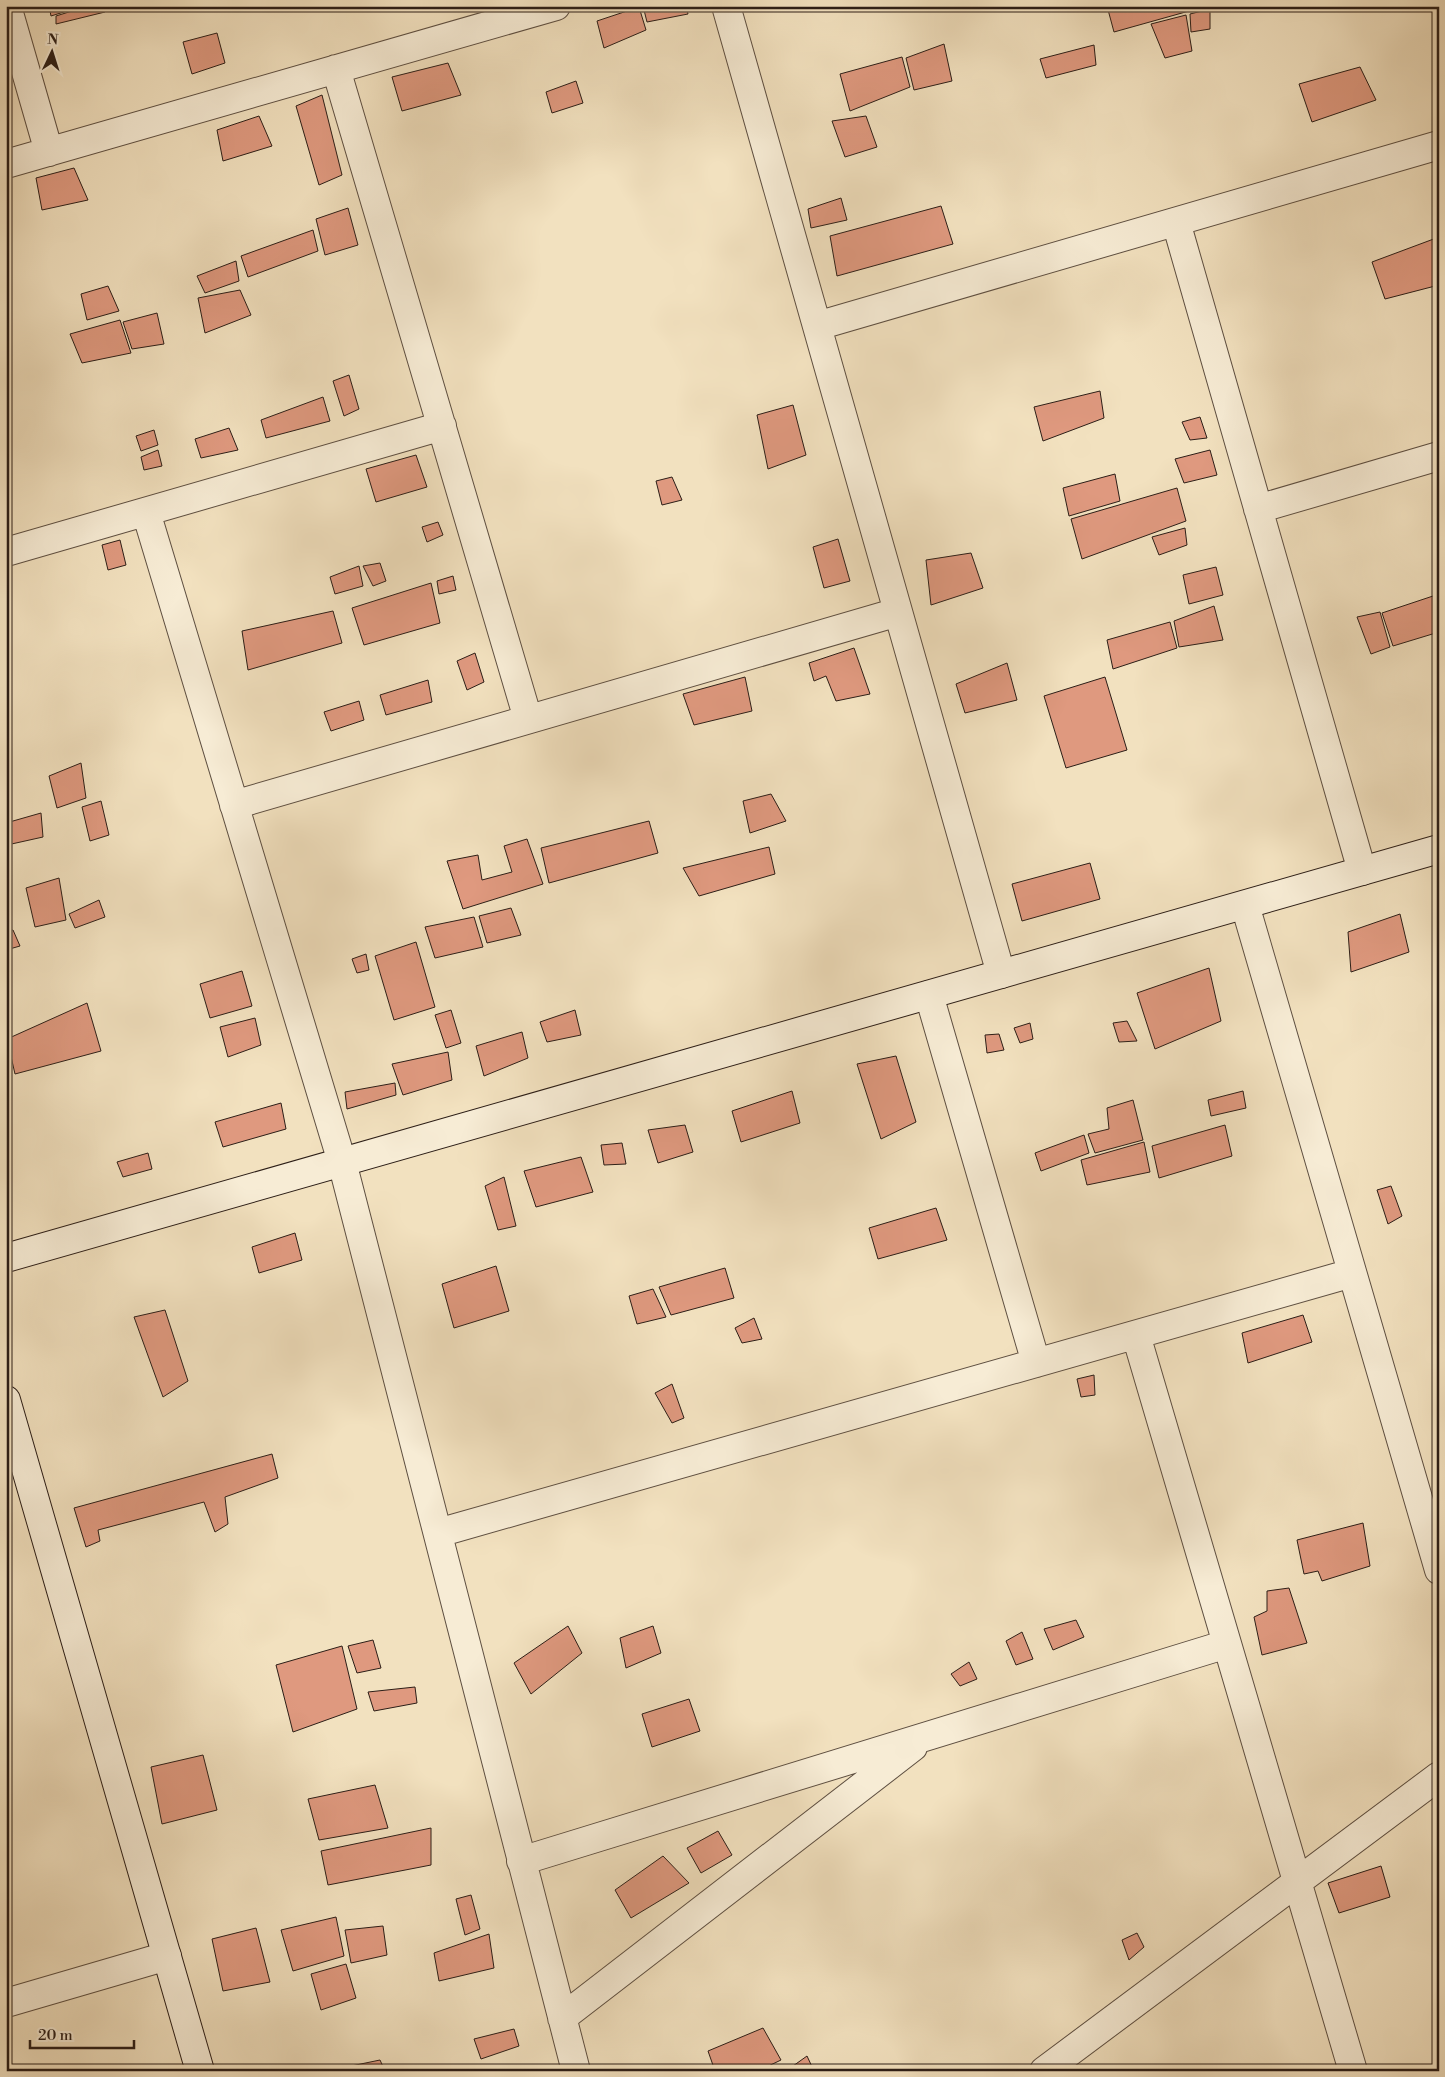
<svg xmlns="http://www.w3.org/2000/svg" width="1445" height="2077" viewBox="0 0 1445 2077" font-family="'Libre Bodoni',serif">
<rect width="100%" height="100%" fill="#f2e1bf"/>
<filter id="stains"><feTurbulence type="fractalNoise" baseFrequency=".004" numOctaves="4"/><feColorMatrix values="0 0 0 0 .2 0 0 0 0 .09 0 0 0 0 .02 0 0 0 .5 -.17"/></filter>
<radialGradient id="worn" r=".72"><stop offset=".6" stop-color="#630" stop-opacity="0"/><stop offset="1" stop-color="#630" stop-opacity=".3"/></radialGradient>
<path fill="#df997f" stroke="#2c1e17" d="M 49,6 L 83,6 L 51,16 Z
M 88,6 L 103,6 L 105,12 L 56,24 L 56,16 Z
M 643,6 L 686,6 L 688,14 L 647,22 Z
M 1107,6 L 1207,6 L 1114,32 Z
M 639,7 L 646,30 L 604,48 L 597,21 Z
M 1210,9 L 1210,29 L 1191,32 L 1190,14 Z
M 1186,15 L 1192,51 L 1165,58 L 1151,24 Z
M 217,33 L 225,63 L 192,74 L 183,42 Z
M 944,44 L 952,81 L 914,90 L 906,58 Z
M 1094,45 L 1096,65 L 1046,78 L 1040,59 Z
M 902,57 L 910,87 L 850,111 L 840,74 Z
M 448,63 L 461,95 L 402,111 L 392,77 Z
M 1360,67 L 1376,100 L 1312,122 L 1299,84 Z
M 576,81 L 583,103 L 552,113 L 546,92 Z
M 322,95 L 342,175 L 319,185 L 296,106 Z
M 259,116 L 272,146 L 223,161 L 217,130 Z
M 866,116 L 877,147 L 845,157 L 832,121 Z
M 74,168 L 88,200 L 42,210 L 36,178 Z
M 841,198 L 847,220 L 811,228 L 808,209 Z
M 941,206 L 953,244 L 837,276 L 830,236 Z
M 348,208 L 358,245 L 325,255 L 316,219 Z
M 313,230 L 318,251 L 248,277 L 241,256 Z
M 1439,237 L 1439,285 L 1385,299 L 1372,262 Z
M 236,261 L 239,281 L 205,293 L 197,276 Z
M 108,286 L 119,311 L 87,320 L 81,294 Z
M 240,290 L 251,315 L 205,333 L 198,298 Z
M 157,313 L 164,344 L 132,349 L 123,322 Z
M 120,320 L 131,353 L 82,363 L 70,334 Z
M 349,375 L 359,409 L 344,416 L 333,381 Z
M 1100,391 L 1104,418 L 1043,441 L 1034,407 Z
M 323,397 L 330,421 L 266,438 L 261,420 Z
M 793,405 L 806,455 L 768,469 L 757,415 Z
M 1200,417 L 1207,438 L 1190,440 L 1182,422 Z
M 229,428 L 238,450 L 201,458 L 195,439 Z
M 154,430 L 158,445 L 141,451 L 136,436 Z
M 158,450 L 162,466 L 144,470 L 141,457 Z
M 1210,450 L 1217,475 L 1184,483 L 1175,459 Z
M 416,455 L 427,487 L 376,502 L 366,469 Z
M 1115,474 L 1120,501 L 1069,516 L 1063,488 Z
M 672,477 L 682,500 L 662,505 L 656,481 Z
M 1177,488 L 1186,521 L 1082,559 L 1071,519 Z
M 438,522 L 443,535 L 427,542 L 422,527 Z
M 1185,528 L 1187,545 L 1159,555 L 1152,537 Z
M 838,539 L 850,581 L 824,588 L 813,547 Z
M 120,540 L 126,565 L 108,570 L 102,545 Z
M 971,553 L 983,588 L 931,605 L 926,560 Z
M 380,563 L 386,581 L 373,586 L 363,566 Z
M 359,566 L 363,586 L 335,594 L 330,577 Z
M 1216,567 L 1223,595 L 1189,604 L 1183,575 Z
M 453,576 L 456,590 L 439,594 L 437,581 Z
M 431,583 L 440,623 L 364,645 L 352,608 Z
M 1439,594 L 1439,632 L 1393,646 L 1382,613 Z
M 1214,606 L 1223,640 L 1179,647 L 1174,621 Z
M 333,611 L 342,643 L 248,670 L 242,631 Z
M 1380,612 L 1390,647 L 1371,654 L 1357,617 Z
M 1170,622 L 1177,648 L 1113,669 L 1107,640 Z
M 854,648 L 870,694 L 836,701 L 826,676 L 814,681 L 809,663 Z
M 475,653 L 484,682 L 467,690 L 457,661 Z
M 1007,663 L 1017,700 L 965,713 L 956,684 Z
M 745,677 L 752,711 L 694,725 L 683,694 Z
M 1105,677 L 1127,750 L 1066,768 L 1044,696 Z
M 428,680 L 432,702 L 386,715 L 380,695 Z
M 359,701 L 364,720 L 331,731 L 324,712 Z
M 81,763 L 86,798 L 57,808 L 49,776 Z
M 771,794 L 786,821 L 750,833 L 743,801 Z
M 101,801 L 109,835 L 90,841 L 82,807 Z
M 41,813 L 43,837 L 7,845 L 6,823 Z
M 649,821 L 658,853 L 549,883 L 541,848 Z
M 527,839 L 543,884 L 463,909 L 447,861 L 478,855 L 482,880 L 512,872 L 504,846 Z
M 769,847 L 775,874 L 699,896 L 683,868 Z
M 1090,863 L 1100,899 L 1022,921 L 1012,884 Z
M 59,878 L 66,920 L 35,927 L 26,888 Z
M 99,900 L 105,917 L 75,928 L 69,914 Z
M 511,908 L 521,935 L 487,943 L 479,916 Z
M 1400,914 L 1409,952 L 1351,972 L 1348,932 Z
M 474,917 L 483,947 L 435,958 L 425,927 Z
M 13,930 L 20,946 L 6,950 L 6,931 Z
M 416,942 L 435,1007 L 394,1020 L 375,956 Z
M 366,954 L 369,970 L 357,973 L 352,959 Z
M 1209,968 L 1221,1021 L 1155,1049 L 1137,993 Z
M 242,971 L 252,1006 L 210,1018 L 200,984 Z
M 87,1003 L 101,1051 L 15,1074 L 7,1039 Z
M 451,1010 L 461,1043 L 446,1048 L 435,1015 Z
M 575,1010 L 581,1035 L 547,1042 L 540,1022 Z
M 255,1018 L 261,1045 L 228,1057 L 220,1027 Z
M 1127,1021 L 1137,1041 L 1119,1042 L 1113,1023 Z
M 1030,1023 L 1033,1039 L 1020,1043 L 1014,1028 Z
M 522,1032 L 528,1058 L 484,1076 L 476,1046 Z
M 999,1034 L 1004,1050 L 987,1053 L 985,1035 Z
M 448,1052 L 452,1080 L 403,1095 L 392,1064 Z
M 896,1056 L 916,1122 L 881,1139 L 857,1064 Z
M 395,1083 L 396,1095 L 347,1109 L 345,1092 Z
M 792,1091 L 800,1123 L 741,1142 L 732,1111 Z
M 1243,1091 L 1246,1108 L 1211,1116 L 1208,1100 Z
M 1133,1100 L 1143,1140 L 1095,1153 L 1088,1134 L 1109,1129 L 1107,1108 Z
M 281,1103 L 286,1129 L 223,1147 L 215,1122 Z
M 685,1125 L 693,1152 L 658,1163 L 648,1130 Z
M 1225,1125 L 1232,1156 L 1159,1178 L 1152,1146 Z
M 1084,1135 L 1089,1153 L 1041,1171 L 1035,1153 Z
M 1144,1142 L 1150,1172 L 1087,1185 L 1081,1160 Z
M 622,1143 L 626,1164 L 604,1165 L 601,1145 Z
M 148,1153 L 152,1169 L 123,1177 L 117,1162 Z
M 581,1157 L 593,1192 L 536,1207 L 524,1171 Z
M 504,1177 L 516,1226 L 498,1230 L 485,1186 Z
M 1391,1186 L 1402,1216 L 1388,1224 L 1377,1190 Z
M 936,1208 L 947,1240 L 878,1259 L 869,1228 Z
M 295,1233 L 302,1260 L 259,1273 L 252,1247 Z
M 496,1266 L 509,1311 L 454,1328 L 442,1284 Z
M 725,1268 L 734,1298 L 671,1315 L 659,1287 Z
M 653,1289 L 666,1317 L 637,1324 L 629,1296 Z
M 165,1310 L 188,1381 L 163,1397 L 134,1317 Z
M 1303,1315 L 1312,1342 L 1248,1363 L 1242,1333 Z
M 754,1318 L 762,1339 L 742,1343 L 735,1328 Z
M 1094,1375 L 1095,1395 L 1081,1397 L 1077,1379 Z
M 672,1384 L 684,1418 L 672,1423 L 655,1393 Z
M 272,1454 L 278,1478 L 225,1497 L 228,1524 L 215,1532 L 204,1502 L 98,1530 L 100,1541 L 86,1547 L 74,1508 Z
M 1363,1523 L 1370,1566 L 1322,1581 L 1318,1571 L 1304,1574 L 1297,1540 Z
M 1289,1588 L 1307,1643 L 1262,1655 L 1254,1617 L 1267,1611 L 1267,1591 Z
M 1076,1620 L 1084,1637 L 1053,1650 L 1044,1629 Z
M 568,1626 L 582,1653 L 531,1694 L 514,1663 Z
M 653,1626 L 661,1653 L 626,1668 L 620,1638 Z
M 1022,1632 L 1033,1659 L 1016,1665 L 1006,1641 Z
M 373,1640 L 381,1668 L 357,1673 L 348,1646 Z
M 342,1646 L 357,1709 L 293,1732 L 276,1665 Z
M 969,1662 L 977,1679 L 960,1686 L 951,1674 Z
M 415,1687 L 417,1703 L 374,1711 L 368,1692 Z
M 689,1699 L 700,1731 L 652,1747 L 642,1714 Z
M 203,1755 L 217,1810 L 162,1824 L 151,1767 Z
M 375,1785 L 388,1828 L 319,1840 L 308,1799 Z
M 431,1828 L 431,1865 L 328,1885 L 321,1851 Z
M 718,1831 L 732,1855 L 701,1873 L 687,1848 Z
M 663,1856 L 689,1883 L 631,1918 L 615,1890 Z
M 1381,1866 L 1390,1897 L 1339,1913 L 1328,1883 Z
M 471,1895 L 480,1929 L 465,1935 L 456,1899 Z
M 336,1917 L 344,1956 L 293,1971 L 281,1930 Z
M 383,1926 L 387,1955 L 351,1963 L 345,1930 Z
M 256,1928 L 270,1982 L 223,1991 L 212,1939 Z
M 1137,1933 L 1144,1947 L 1129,1960 L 1122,1940 Z
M 489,1934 L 494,1968 L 439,1981 L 434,1953 Z
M 346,1964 L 356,1998 L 321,2010 L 311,1974 Z
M 763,2028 L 781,2060 L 758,2071 L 715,2071 L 708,2051 Z
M 514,2029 L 519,2046 L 481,2059 L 474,2039 Z
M 807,2056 L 814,2071 L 795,2071 L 793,2066 Z
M 380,2060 L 385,2071 L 327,2071 Z
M 835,2067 L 837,2071 L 815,2071 Z"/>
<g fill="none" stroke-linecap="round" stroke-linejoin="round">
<g stroke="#5e4f41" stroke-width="30">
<path id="street" d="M 7,6 L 49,152
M 726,6 L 1001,974
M 336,69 L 528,719
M 6,164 L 556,6
M 1176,222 L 1362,871
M 817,326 L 1439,145
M 1258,509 L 1439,456
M 146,512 L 342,1162 L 576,2071
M 6,552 L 442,426
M 234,805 L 898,612
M 1245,905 L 1439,1570
M 929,995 L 1036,1363
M 1136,1335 L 1353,2071
M 438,1533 L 1352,1273
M 521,1861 L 1227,1644
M 6,2003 L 167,1956
M 562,2018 L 913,1747
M 1044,2071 L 1439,1776"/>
</g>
<g stroke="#2c1e17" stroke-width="30">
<path id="secondary" d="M 6,1258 L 1439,849
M 6,1400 L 200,2071"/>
</g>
<use href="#street" stroke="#f7ecd5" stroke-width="28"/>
<use href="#secondary" stroke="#f7ecd5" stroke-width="28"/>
</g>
<rect width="1445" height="2077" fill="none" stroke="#f2e1bf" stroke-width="25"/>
<rect x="8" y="8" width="1430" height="2062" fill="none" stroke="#2c1e17" stroke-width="2.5"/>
<rect x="12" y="12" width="1420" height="2052" fill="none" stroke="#2c1e17"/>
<g transform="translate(52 52) rotate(4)" stroke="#f7ecd5" stroke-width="4" paint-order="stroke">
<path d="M0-4L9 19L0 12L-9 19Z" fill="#2c1e17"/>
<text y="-8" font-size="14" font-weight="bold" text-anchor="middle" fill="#2c1e17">N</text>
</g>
<path d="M30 2040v8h104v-8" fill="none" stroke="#2c1e17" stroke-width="2.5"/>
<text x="38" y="2040" font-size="15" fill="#2c1e17" stroke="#f7ecd5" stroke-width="4" paint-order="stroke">20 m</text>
<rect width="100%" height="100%" filter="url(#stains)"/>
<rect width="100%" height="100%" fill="url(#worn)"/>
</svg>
